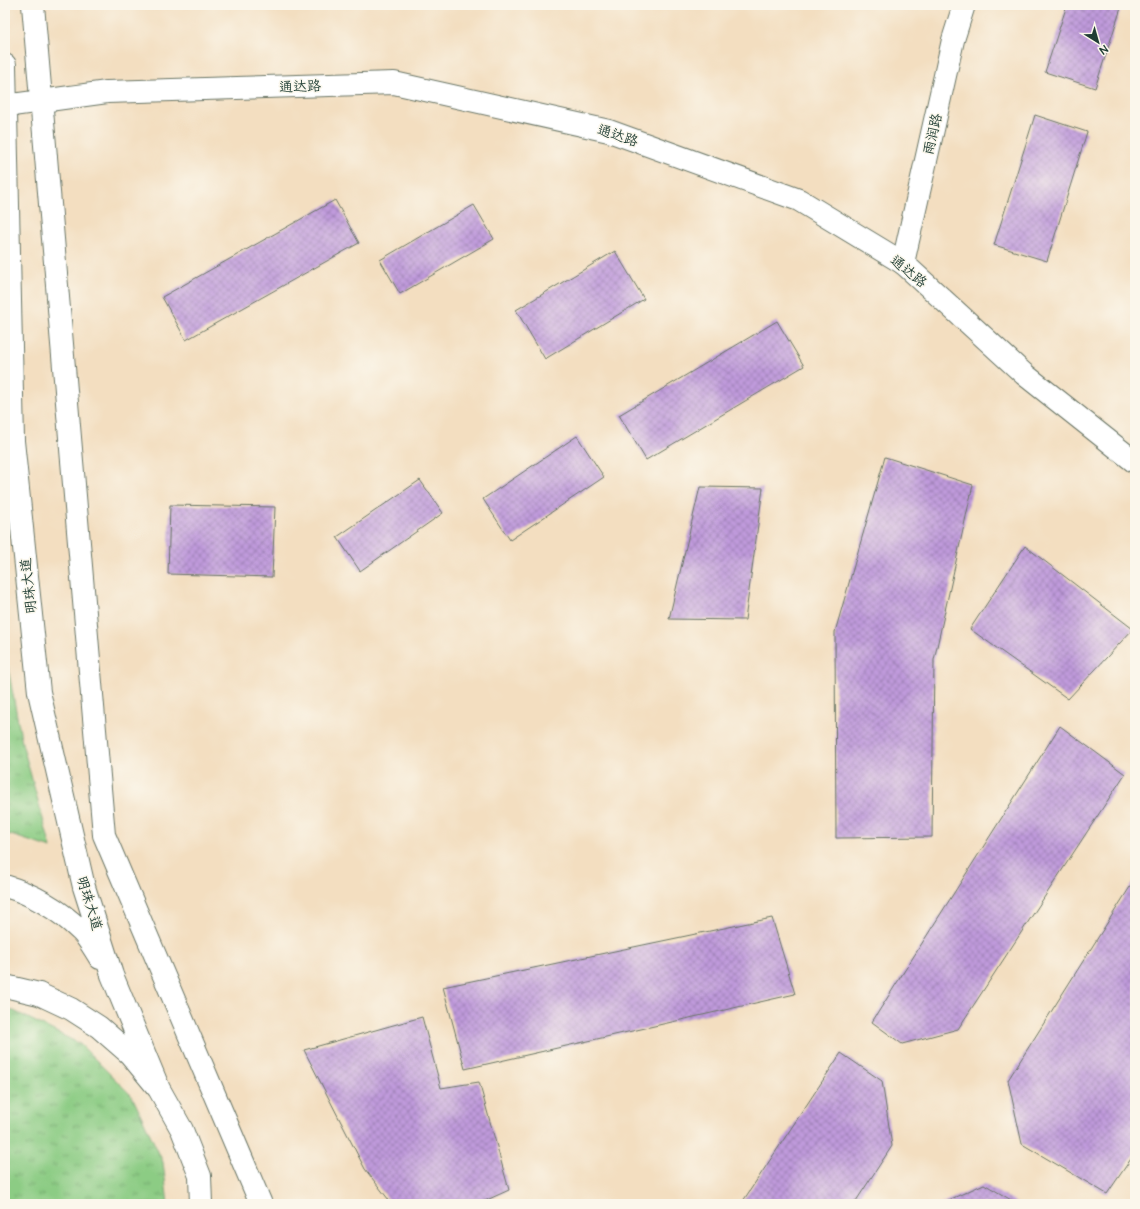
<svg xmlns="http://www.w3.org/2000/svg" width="1140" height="1209" viewBox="0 0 1140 1209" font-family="'Architects Daughter','LXGW WenKai TC',sans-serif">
<defs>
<pattern id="grass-tufts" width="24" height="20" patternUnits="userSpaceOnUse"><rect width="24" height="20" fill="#8ccc84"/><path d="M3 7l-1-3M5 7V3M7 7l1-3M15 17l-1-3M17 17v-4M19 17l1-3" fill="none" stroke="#72a76d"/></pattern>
<pattern id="building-cross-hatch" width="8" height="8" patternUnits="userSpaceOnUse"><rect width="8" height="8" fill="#bf9adb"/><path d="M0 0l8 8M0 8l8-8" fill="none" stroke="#9b7fb2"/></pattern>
</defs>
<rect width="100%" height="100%" fill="#fbf7ec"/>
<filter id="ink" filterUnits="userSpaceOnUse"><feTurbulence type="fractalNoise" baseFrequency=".025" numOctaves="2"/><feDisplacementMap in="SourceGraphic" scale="8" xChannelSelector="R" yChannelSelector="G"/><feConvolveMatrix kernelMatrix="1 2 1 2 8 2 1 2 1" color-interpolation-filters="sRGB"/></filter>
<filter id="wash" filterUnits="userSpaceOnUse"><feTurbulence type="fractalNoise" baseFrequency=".012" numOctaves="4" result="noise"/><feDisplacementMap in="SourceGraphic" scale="16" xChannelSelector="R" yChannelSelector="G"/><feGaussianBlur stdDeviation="0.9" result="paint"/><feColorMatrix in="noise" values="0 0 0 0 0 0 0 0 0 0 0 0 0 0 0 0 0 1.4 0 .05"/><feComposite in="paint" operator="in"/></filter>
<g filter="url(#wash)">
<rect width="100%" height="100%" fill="#f3dec0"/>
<path fill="url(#grass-tufts)" stroke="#56845c" d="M 5,652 L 22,743 L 51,848 L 5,833 Z
M 5,1010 L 14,1011 L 80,1044 L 132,1096 L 163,1162 L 168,1204 L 5,1204 Z"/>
<g id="blocks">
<path fill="url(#building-cross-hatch)" d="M 1067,5 L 1122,5 L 1095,88 L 1045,72 Z
M 1035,115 L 1087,132 L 1047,261 L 994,245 Z
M 335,200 L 359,243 L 186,340 L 162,297 Z
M 474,205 L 494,239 L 400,294 L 380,260 Z
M 615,251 L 644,299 L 545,359 L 516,310 Z
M 777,321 L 804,366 L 646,460 L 619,415 Z
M 577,436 L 604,477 L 510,540 L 483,499 Z
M 885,457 L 973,485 L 934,660 L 932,837 L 836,838 L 835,632 Z
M 420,480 L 443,513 L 360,571 L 337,537 Z
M 700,487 L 763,488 L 745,620 L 669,619 Z
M 170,505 L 275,507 L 272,577 L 168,574 Z
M 1025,546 L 1133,629 L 1068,699 L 970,629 Z
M 1060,726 L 1125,774 L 958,1029 L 902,1044 L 872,1022 Z
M 1135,879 L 1135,1153 L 1107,1194 L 1022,1144 L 1008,1080 Z
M 772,918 L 795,994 L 465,1069 L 443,987 Z
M 422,1017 L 441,1088 L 479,1082 L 509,1190 L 478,1204 L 392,1204 L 365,1169 L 304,1050 Z
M 841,1053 L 882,1081 L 892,1146 L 854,1204 L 741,1204 Z
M 984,1184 L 1018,1204 L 940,1204 Z"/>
</g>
</g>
<g filter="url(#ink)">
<use href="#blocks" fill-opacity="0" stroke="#697565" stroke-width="1"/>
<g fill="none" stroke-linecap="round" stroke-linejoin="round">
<g stroke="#697565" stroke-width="24">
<path id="minor" d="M 33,5 L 104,835 L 261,1204
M 903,263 L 953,40 L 964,5"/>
</g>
<g stroke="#697565" stroke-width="24">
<path id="major" d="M 5,65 L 13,441 L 39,692 L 84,887 L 112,975 L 159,1089
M 5,106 L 107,92 L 394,83 L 609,131 L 799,200 L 903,263 L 1024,374 L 1135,462
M 5,886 C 33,894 59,910 80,930 C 88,937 94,949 100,958
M 5,986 L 39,994 L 71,1009 L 99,1027 L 130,1054 L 159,1089 L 182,1130 L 200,1176 L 201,1204"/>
</g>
<use href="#minor" stroke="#fff" stroke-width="22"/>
<use href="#major" stroke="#fff" stroke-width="22"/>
</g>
</g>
<g text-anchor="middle" stroke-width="3" stroke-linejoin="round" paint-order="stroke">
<g font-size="14" fill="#1f3d34" stroke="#fbf7ec">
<text transform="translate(300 86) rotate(-2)" y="5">通达路</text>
<text transform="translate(932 134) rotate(-77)" y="5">雨润路</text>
<text transform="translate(618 135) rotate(18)" y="5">通达路</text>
<text transform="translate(909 271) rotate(39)" y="5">通达路</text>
<text transform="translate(28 586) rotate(-96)" y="5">明珠大道</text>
<text transform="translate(90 903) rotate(73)" y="5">明珠大道</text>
</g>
</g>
<rect width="1140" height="1209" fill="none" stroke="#fbf7ec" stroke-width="20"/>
<g transform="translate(1098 42) rotate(143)" stroke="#fbf7ec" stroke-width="3" paint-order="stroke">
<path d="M0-3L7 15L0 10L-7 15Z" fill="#1f3d34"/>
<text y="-6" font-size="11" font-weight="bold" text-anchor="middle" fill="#1f3d34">N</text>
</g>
</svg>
